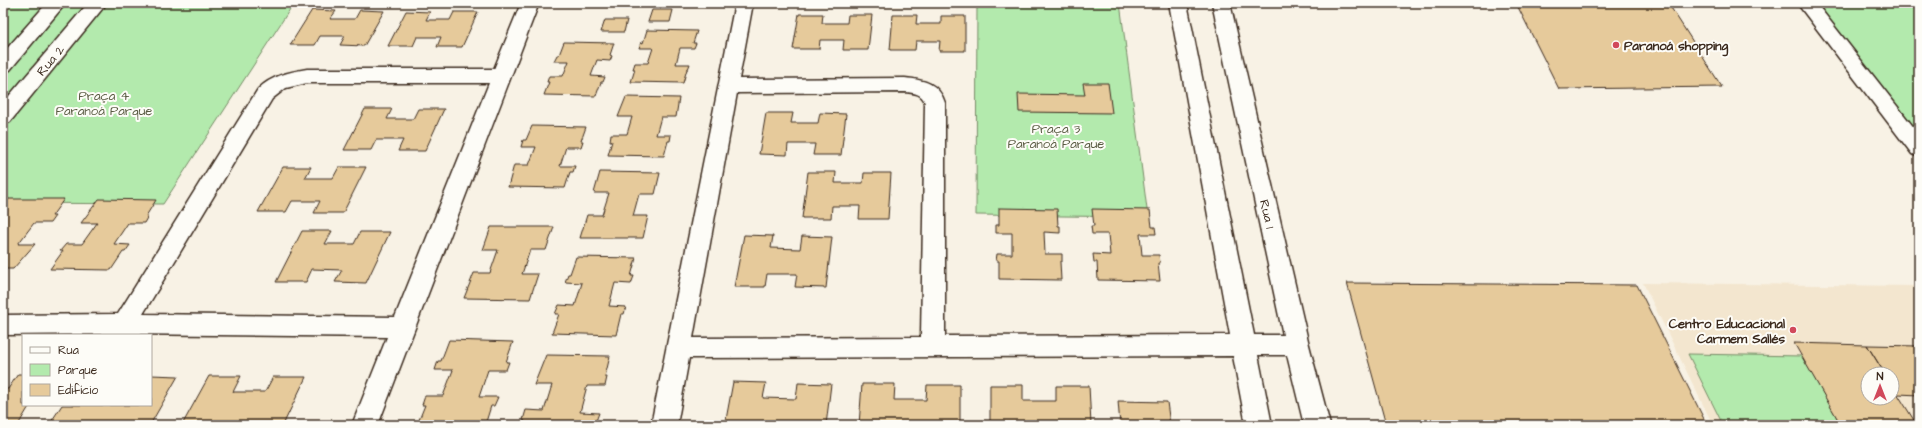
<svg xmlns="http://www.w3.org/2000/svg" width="1922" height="428" viewBox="0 0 1922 428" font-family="'Architects Daughter',sans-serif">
<rect width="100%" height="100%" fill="#f8f2e5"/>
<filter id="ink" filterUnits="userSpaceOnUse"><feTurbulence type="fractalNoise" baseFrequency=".025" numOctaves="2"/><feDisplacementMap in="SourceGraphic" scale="8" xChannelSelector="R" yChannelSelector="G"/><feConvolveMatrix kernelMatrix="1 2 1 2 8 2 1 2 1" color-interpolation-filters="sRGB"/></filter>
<g filter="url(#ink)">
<path fill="#f3e6cf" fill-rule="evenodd" d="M 1643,283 L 1919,286 L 1919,425 L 1713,425 ZM 1868,374 L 1892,374 L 1892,398 L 1868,398 Z"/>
<path fill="#b3eaad" stroke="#778a66" d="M 3,3 L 294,3 L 163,204 L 3,203 Z
M 977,3 L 1120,3 L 1148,217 L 976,215 Z
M 1816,3 L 1919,3 L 1919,134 Z
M 1688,354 L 1802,356 L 1841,425 L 1723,425 Z"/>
<path fill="#e6ca9b" stroke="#3b2a1e" d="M 1516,3 L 1668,3 L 1722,87 L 1559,89 Z
M 312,10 L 336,11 L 330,19 L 355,19 L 360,10 L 384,11 L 364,46 L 340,45 L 345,36 L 320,36 L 315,45 L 290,45 Z
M 652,10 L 673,10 L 670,22 L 648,22 Z
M 406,11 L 430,12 L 426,20 L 450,20 L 454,12 L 478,12 L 462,47 L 437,47 L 441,37 L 417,37 L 413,46 L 388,46 Z
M 799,14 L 823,14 L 822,23 L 847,23 L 848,15 L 872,15 L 868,50 L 843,50 L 844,40 L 820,40 L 819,49 L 793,49 Z
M 893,15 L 917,15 L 916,24 L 941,24 L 941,16 L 965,16 L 965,51 L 939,51 L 940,41 L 916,41 L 915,50 L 890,50 Z
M 605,20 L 627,20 L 624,32 L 601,32 Z
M 647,30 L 697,31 L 693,43 L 696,43 L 694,48 L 680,48 L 676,64 L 690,64 L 688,69 L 687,69 L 683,83 L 631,82 L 635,69 L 633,69 L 635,63 L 648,63 L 653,48 L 639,48 L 641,42 L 643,43 Z
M 564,42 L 614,43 L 610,55 L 612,56 L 610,61 L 597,60 L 591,76 L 605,77 L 603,82 L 601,82 L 596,96 L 544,95 L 549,82 L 547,82 L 549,76 L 563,76 L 569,61 L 554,61 L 557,55 L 559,55 Z
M 1083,83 L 1108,83 L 1112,113 L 1019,112 L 1018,94 L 1085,95 Z
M 626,97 L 679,98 L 676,117 L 661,117 L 656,135 L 671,135 L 670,141 L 668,141 L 664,156 L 608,155 L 612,141 L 610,141 L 611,134 L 627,134 L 632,117 L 618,117 Z
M 365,109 L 392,109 L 387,119 L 413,119 L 418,109 L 444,109 L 425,151 L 398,151 L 403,140 L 376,140 L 371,150 L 344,150 Z
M 766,113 L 793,113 L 791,123 L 818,123 L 820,113 L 846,114 L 841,155 L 813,155 L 815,144 L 788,144 L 787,155 L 759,154 Z
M 532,126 L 586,127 L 581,141 L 583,141 L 581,147 L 566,147 L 560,166 L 575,166 L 573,172 L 570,172 L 565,188 L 508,187 L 514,165 L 529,165 L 536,147 L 521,147 L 523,140 L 526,140 Z
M 283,167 L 311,167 L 305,178 L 333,178 L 339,167 L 366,167 L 343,213 L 314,213 L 320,201 L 292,201 L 286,212 L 258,212 Z
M 600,172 L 660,173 L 655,194 L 639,194 L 633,216 L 648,216 L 643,238 L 580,238 L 587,215 L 602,215 L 609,193 L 594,193 Z
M 808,172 L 836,172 L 835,183 L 863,183 L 864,173 L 891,173 L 888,219 L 859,219 L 860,206 L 832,206 L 831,218 L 802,218 Z
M 7,199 L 64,199 L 52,216 L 55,216 L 50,223 L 34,223 L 18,244 L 35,244 L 13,269 L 3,269 L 3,204 Z
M 99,199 L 156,200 L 146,216 L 148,216 L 144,223 L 128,223 L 114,244 L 130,245 L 125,252 L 123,252 L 111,270 L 50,269 L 63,251 L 60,251 L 66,244 L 82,244 L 97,223 L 81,223 Z
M 999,208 L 1057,209 L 1058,226 L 1060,226 L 1060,233 L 1044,232 L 1045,254 L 1062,254 L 1062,262 L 1060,262 L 1061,280 L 999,279 L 999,261 L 996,261 L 997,254 L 1012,254 L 1012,233 L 996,233 L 996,225 L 999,225 Z
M 1092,209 L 1150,210 L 1152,227 L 1155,227 L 1156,234 L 1140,234 L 1142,255 L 1159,255 L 1160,263 L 1158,263 L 1160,281 L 1098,280 L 1097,262 L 1094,262 L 1093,254 L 1110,255 L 1108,234 L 1092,234 L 1091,226 L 1094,226 Z
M 491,227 L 554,227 L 546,250 L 530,250 L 522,274 L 538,274 L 530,299 L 464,298 L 474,273 L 490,273 L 498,250 L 483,250 Z
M 302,231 L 332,231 L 325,244 L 354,244 L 360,232 L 390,232 L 366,283 L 335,282 L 342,270 L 312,269 L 306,282 L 276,282 Z
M 744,235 L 773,236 L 771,248 L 800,249 L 802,236 L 832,237 L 826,288 L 795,287 L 797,274 L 767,274 L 765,287 L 734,287 Z
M 576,257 L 636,258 L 631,276 L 634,276 L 631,284 L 615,283 L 609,306 L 626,307 L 624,314 L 621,314 L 616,335 L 552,333 L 559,314 L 555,314 L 559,305 L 575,306 L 582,283 L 565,282 L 568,274 L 570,274 Z
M 1347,283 L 1637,285 L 1707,425 L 1386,425 Z
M 449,340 L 513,342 L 506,362 L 509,362 L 506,370 L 488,370 L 479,397 L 498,397 L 494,406 L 491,406 L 485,425 L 417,425 L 425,405 L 422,405 L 425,396 L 443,396 L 453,370 L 435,370 L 438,361 L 441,361 Z
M 1794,343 L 1867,345 L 1885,374 L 1868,374 L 1868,398 L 1892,398 L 1892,385 L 1917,425 L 1841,425 Z
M 1867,345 L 1919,346 L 1919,395 L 1898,394 L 1892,385 L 1892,374 L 1885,374 Z
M 546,355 L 610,356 L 605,377 L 607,377 L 605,386 L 587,386 L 580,412 L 599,413 L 596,421 L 593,421 L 592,425 L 524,425 L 525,421 L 523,420 L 526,410 L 544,411 L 552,385 L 534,385 Z
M 18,374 L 23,374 L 23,405 L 30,405 L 18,425 L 3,425 L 3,389 L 8,389 Z
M 151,375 L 178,376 L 150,425 L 117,425 L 118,422 L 85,422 L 83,425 L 49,425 L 62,405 L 151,405 Z
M 209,376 L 241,376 L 233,392 L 265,392 L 273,377 L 306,377 L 283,425 L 217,423 L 216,425 L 182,425 Z
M 733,382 L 766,383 L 763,398 L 796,399 L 798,383 L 831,384 L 826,425 L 725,425 Z
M 862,384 L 895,384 L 894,400 L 926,400 L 927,385 L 960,385 L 960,425 L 859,425 Z
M 990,385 L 1023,385 L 1023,401 L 1056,401 L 1056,386 L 1089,386 L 1091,425 L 990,425 Z
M 1118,401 L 1167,402 L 1170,425 L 1120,425 Z"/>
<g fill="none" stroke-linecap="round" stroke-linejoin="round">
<g stroke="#3b2a1e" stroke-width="3">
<path id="street" d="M 47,3 L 66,3 L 10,70 L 3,72 L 3,53 Z
M 88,3 L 107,3 L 10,122 L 3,124 L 3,103 Z
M 521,3 L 539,3 L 378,425 L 352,425 L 387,337 L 125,334 L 3,335 L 3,315 L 118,314 L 258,89 C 272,76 288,72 307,69 L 494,69 ZM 307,83 L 489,83 L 395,317 L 143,314 L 272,99 L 286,88 Z
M 735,3 L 753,3 L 739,79 L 905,78 C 924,80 939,83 945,103 L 945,336 L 1230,335 L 1169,3 L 1187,3 L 1254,335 L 1283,335 L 1212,3 L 1230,3 L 1309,345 L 1330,425 L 1304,425 L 1287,355 L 1258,355 L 1272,425 L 1246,425 L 1233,356 L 689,358 L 677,425 L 651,425 ZM 905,92 C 914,93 922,93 925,103 L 921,337 L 693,338 L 737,93 Z"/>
</g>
<g stroke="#3b2a1e" stroke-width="3">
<path id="secondary" d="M 1797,3 L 1816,3 L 1919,134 L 1919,157 L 1912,154 Z"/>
</g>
<use href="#street" fill="#fdfcf7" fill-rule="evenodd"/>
<use href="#secondary" fill="#fdfcf7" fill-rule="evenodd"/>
</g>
</g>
<g fill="#d1495b" stroke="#fdfcf7" stroke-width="1.5">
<circle cx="1616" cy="45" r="4"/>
<circle cx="1793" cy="330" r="4"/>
</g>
<g text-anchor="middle" stroke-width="4" stroke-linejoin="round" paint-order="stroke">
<g font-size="13" font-weight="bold" fill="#3b2a1e" stroke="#fdfcf7" text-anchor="start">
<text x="1624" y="50">Paranoá shopping</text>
<text x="1785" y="328" text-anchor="end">Centro Educacional<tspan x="1785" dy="15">Carmem Sallés</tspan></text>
</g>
<g font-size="13" fill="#3b2a1e" stroke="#fdfcf7">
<text transform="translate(50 60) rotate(-50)" y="5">Rua 2</text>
<text transform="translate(1268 214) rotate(77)" y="5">Rua 1</text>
</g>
<g font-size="13" fill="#595a42" stroke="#fdfcf7">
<text x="104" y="100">Praça 4<tspan x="104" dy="15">Paranoá Parque</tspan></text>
<text x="1056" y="133">Praça 3<tspan x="1056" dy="15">Paranoá Parque</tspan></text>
</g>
</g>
<rect width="1922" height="428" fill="none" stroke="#fdfcf7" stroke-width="16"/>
<rect x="8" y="8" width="1906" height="412" fill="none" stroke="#3b2a1e" stroke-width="1.5" filter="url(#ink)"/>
<rect x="22" y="334" width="130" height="72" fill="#fdfcf7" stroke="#afa8a0"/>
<rect x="30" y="347" width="20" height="6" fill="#fdfcf7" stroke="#afa8a0"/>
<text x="58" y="354" font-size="12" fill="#3b2a1e">Rua</text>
<rect x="30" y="364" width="20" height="12" fill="#b3eaad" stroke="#afa8a0"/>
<text x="58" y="374" font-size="12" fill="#3b2a1e">Parque</text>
<rect x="30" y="384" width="20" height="12" fill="#e6ca9b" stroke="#afa8a0"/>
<text x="58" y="394" font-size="12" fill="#3b2a1e">Edifício</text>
<g transform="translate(1880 386)"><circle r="19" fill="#fdfcf7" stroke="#afa8a0"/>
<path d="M0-3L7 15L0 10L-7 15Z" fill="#d1495b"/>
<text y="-6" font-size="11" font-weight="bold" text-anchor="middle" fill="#3b2a1e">N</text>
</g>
</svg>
